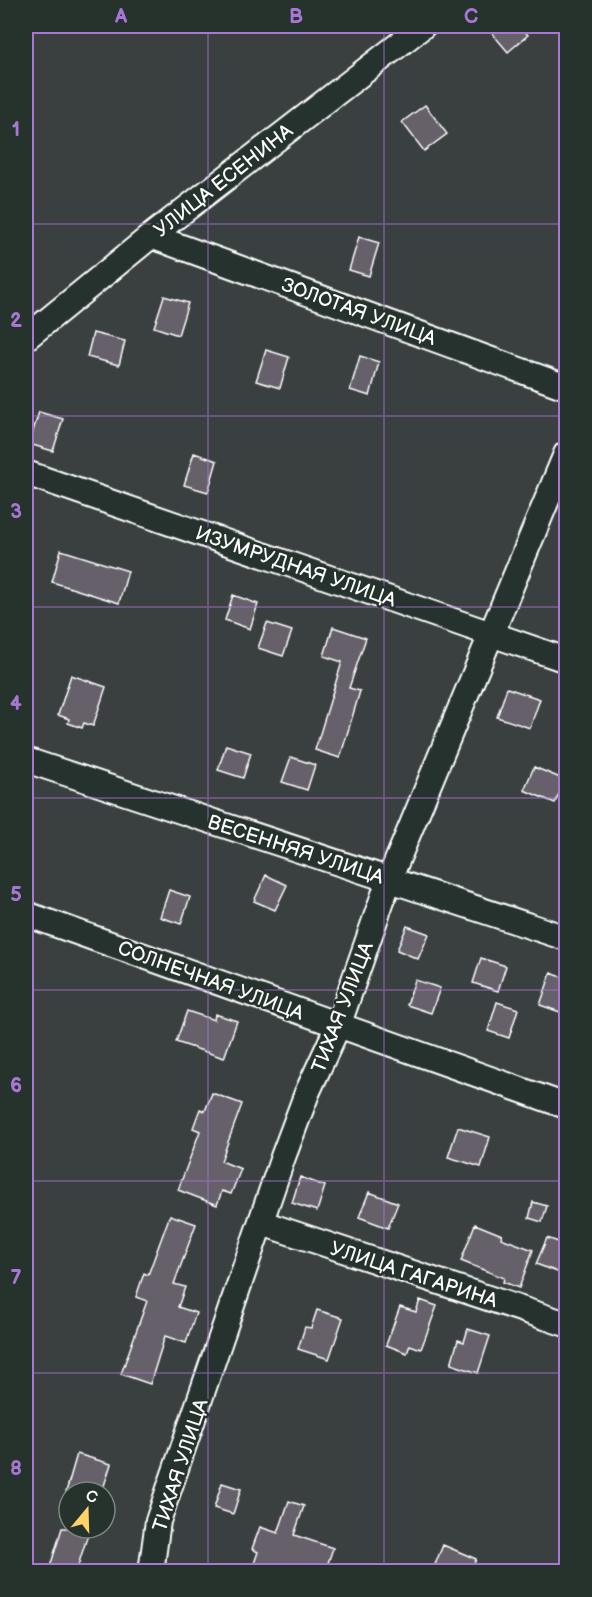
<svg xmlns="http://www.w3.org/2000/svg" width="592" height="1597" viewBox="0 0 592 1597" font-family="'Balsamiq Sans',sans-serif">
<rect width="100%" height="100%" fill="#39403f"/>
<filter id="ink" filterUnits="userSpaceOnUse"><feTurbulence type="fractalNoise" baseFrequency=".0167" numOctaves="2"/><feDisplacementMap in="SourceGraphic" scale="12" xChannelSelector="R" yChannelSelector="G"/><feConvolveMatrix kernelMatrix="1 2 1 2 8 2 1 2 1" color-interpolation-filters="sRGB"/></filter>
<g filter="url(#ink)">
<path fill="#65606a" stroke="#fff" stroke-width="1.5" d="M 486,26 L 520,26 L 528,35 L 508,52 Z
M 425,105 L 447,134 L 424,151 L 402,122 Z
M 359,237 L 379,243 L 369,276 L 349,270 Z
M 164,296 L 188,303 L 178,335 L 154,327 Z
M 93,333 L 125,341 L 119,365 L 87,357 Z
M 266,350 L 289,357 L 280,388 L 256,381 Z
M 360,356 L 379,362 L 370,396 L 350,390 Z
M 39,412 L 63,419 L 53,451 L 29,444 Z
M 194,453 L 217,461 L 208,492 L 184,485 Z
M 61,550 L 128,571 L 119,603 L 52,582 Z
M 233,595 L 258,604 L 250,629 L 225,620 Z
M 267,623 L 292,631 L 283,656 L 258,648 Z
M 333,627 L 366,638 L 349,688 L 360,691 L 340,758 L 315,750 L 342,662 L 324,656 Z
M 71,675 L 106,687 L 93,726 L 84,723 L 82,728 L 68,723 L 69,719 L 58,715 Z
M 507,688 L 540,699 L 530,728 L 497,717 Z
M 226,745 L 251,753 L 243,778 L 218,770 Z
M 291,757 L 315,765 L 307,790 L 282,782 Z
M 534,767 L 565,780 L 555,803 L 524,790 Z
M 266,875 L 287,885 L 275,910 L 254,901 Z
M 169,890 L 190,897 L 181,924 L 160,917 Z
M 407,926 L 429,934 L 418,959 L 397,950 Z
M 481,958 L 506,966 L 498,991 L 473,983 Z
M 551,973 L 567,979 L 567,1005 L 563,1013 L 540,1005 Z
M 415,980 L 440,988 L 431,1013 L 407,1005 Z
M 497,1002 L 518,1009 L 509,1038 L 488,1031 Z
M 187,1011 L 214,1020 L 215,1014 L 237,1021 L 224,1058 L 176,1042 Z
M 212,1093 L 242,1104 L 221,1161 L 241,1169 L 231,1194 L 222,1191 L 217,1205 L 178,1190 L 200,1131 L 193,1128 L 200,1109 L 205,1111 Z
M 458,1127 L 490,1137 L 481,1167 L 448,1157 Z
M 300,1177 L 325,1186 L 317,1211 L 292,1203 Z
M 369,1192 L 398,1203 L 388,1228 L 359,1217 Z
M 533,1202 L 547,1206 L 542,1222 L 529,1218 Z
M 170,1215 L 196,1224 L 174,1284 L 185,1287 L 178,1307 L 196,1313 L 186,1343 L 165,1336 L 150,1384 L 121,1374 L 147,1301 L 136,1297 L 144,1273 L 148,1275 Z
M 475,1224 L 502,1235 L 501,1238 L 533,1250 L 519,1288 L 503,1282 L 504,1278 L 461,1261 Z
M 547,1238 L 567,1245 L 567,1258 L 560,1273 L 536,1264 Z
M 420,1300 L 437,1306 L 421,1349 L 410,1345 L 407,1353 L 386,1345 L 400,1307 L 416,1312 Z
M 317,1310 L 343,1318 L 329,1359 L 298,1349 L 305,1327 L 311,1328 Z
M 468,1329 L 490,1336 L 478,1373 L 451,1364 L 458,1340 L 464,1342 Z
M 77,1454 L 111,1464 L 102,1492 L 66,1492 Z
M 222,1483 L 241,1489 L 233,1514 L 214,1508 Z
M 289,1501 L 304,1506 L 294,1535 L 333,1548 L 325,1572 L 251,1572 L 258,1552 L 252,1549 L 260,1527 L 278,1533 Z
M 62,1528 L 90,1528 L 76,1572 L 50,1567 Z
M 443,1545 L 476,1559 L 471,1572 L 432,1572 Z"/>
<g fill="none" stroke-linecap="round" stroke-linejoin="round">
<g stroke="#fff" stroke-width="28">
<path id="minor" d="M 151,236 L 566,387
M 26,338 L 151,236 L 423,26
M 26,473 L 566,660
M 26,760 L 566,938
M 26,914 L 566,1106
M 262,1223 L 566,1324
M 151,1572 L 158,1521 L 283,1157 L 307,1093 L 338,1026 L 389,880 L 566,454"/>
</g>
<use href="#minor" stroke="#26332d" stroke-width="24"/>
</g>
</g>
<path fill="none" stroke="#a976d5" stroke-width="1.5" stroke-opacity="0.55" d="M 208,26 L 208,1572M 384,26 L 384,1572M 26,224 L 566,224M 26,416 L 566,416M 26,607 L 566,607M 26,798 L 566,798M 26,990 L 566,990M 26,1181 L 566,1181M 26,1373 L 566,1373"/>
<g text-anchor="middle" stroke-width="5" stroke-linejoin="round" paint-order="stroke">
<g font-size="20" fill="#fff" stroke="#26332d">
<text transform="translate(223 180) rotate(-38)" y="7">УЛИЦА ЕСЕНИНА</text>
<text transform="translate(359 311) rotate(20)" y="7">ЗОЛОТАЯ УЛИЦА</text>
<text transform="translate(296 566) rotate(19)" y="7">ИЗУМРУДНАЯ УЛИЦА</text>
<text transform="translate(296 849) rotate(18)" y="7">ВЕСЕННЯЯ УЛИЦА</text>
<text transform="translate(211 980) rotate(20)" y="7">СОЛНЕЧНАЯ УЛИЦА</text>
<text transform="translate(342 1007) rotate(-69)" y="7">ТИХАЯ УЛИЦА</text>
<text transform="translate(414 1274) rotate(18)" y="7">УЛИЦА ГАГАРИНА</text>
<text transform="translate(180 1465) rotate(-72)" y="7">ТИХАЯ УЛИЦА</text>
</g>
</g>
<rect width="592" height="1597" fill="none" stroke="#26332d" stroke-width="66"/>
<g transform="translate(87 1510) rotate(19)"><circle r="28" fill="#26332d" stroke="#7d8581" stroke-width="1.5"/>
<path d="M0-4.5L10 22L0 15L-10 22Z" fill="#ffd166"/>
<text y="-9" font-size="16" font-weight="bold" text-anchor="middle" fill="#ffffff">С</text>
</g>
<rect x="33" y="33" width="526" height="1531" fill="none" stroke="#a976d5" stroke-width="2"/>
<g font-size="20" text-anchor="middle" font-weight="bold" fill="#a976d5">
<text x="121" y="23">A</text>
<text x="296" y="23">B</text>
<text x="471" y="23">C</text>
<text x="16" y="136">1</text>
<text x="16" y="327">2</text>
<text x="16" y="518">3</text>
<text x="16" y="710">4</text>
<text x="16" y="901">5</text>
<text x="16" y="1092">6</text>
<text x="16" y="1284">7</text>
<text x="16" y="1475">8</text>
</g>
</svg>
